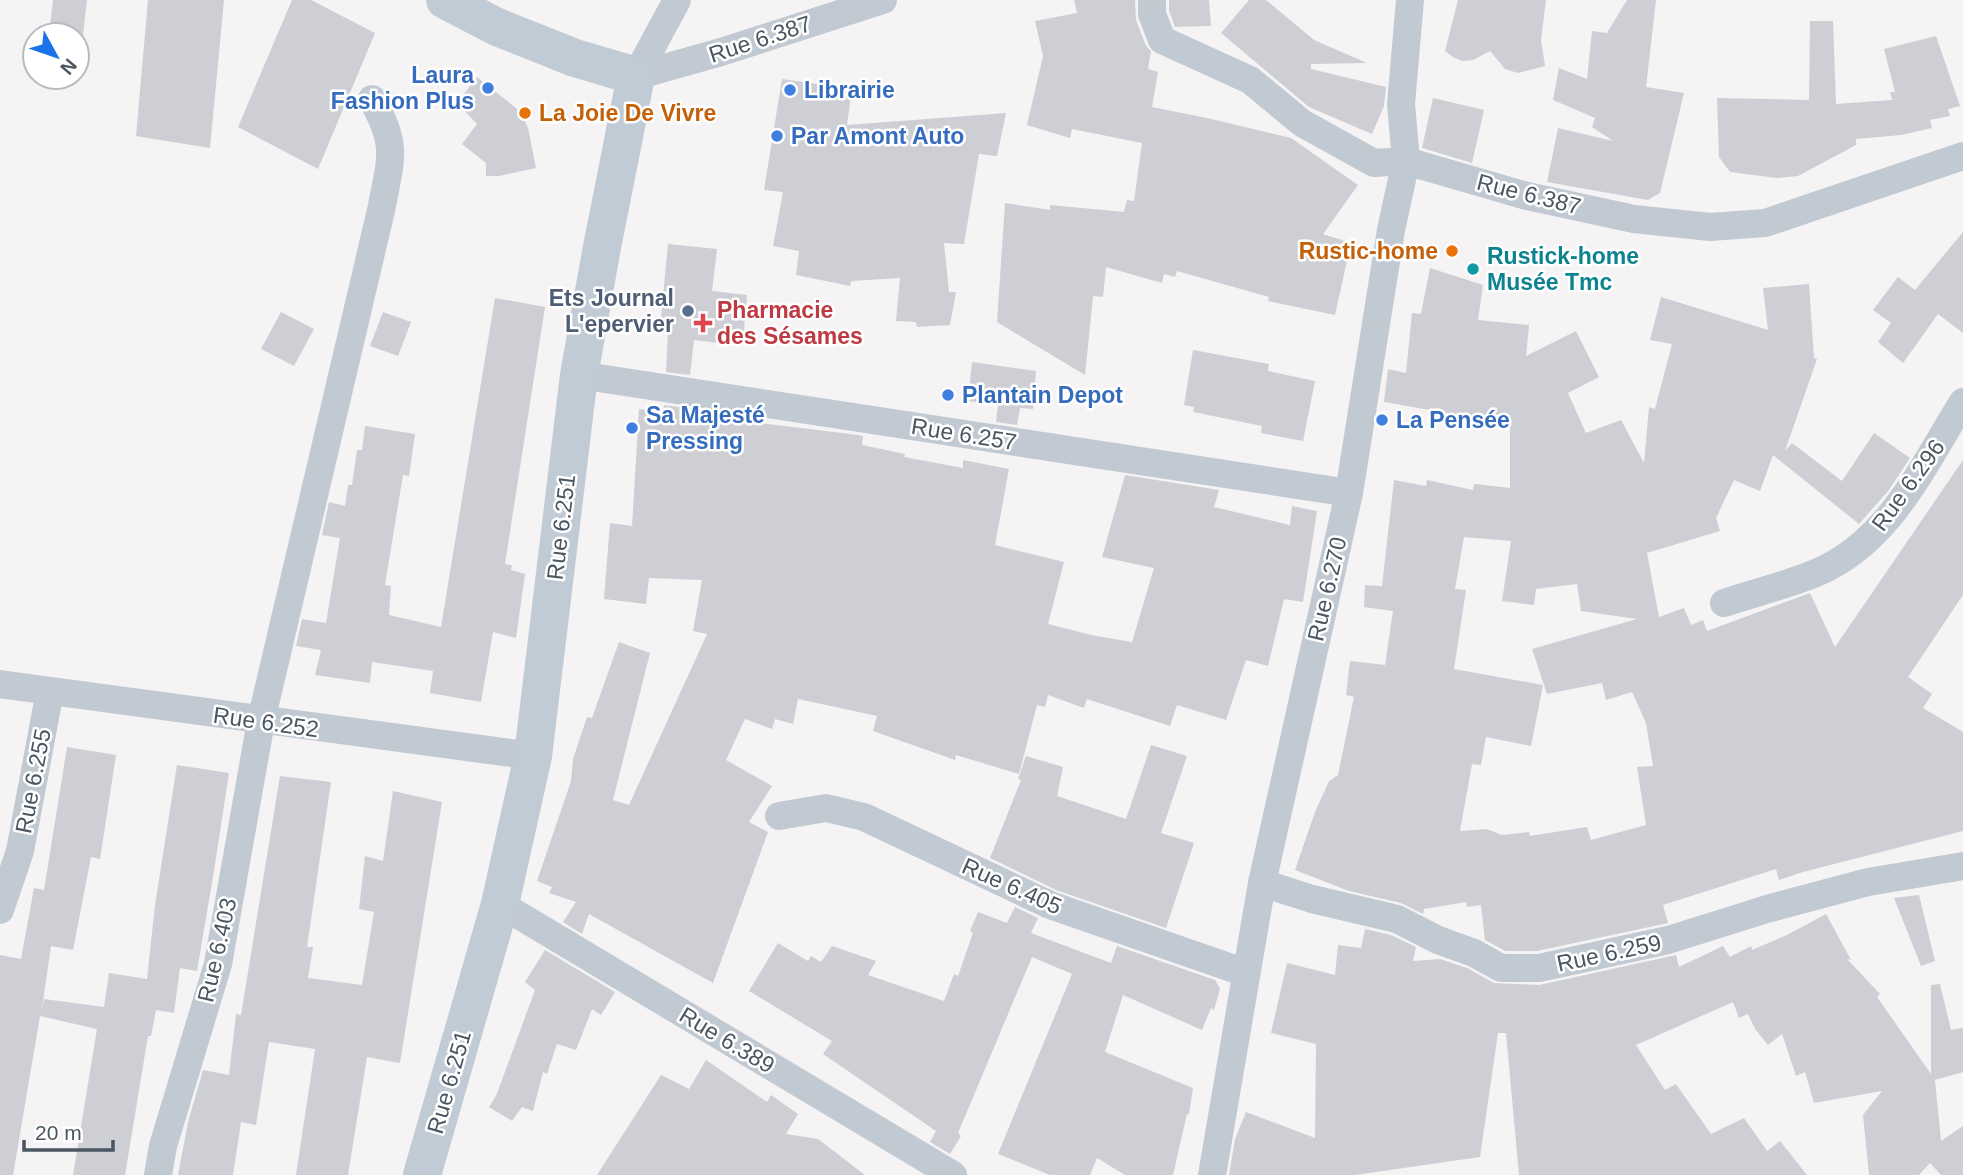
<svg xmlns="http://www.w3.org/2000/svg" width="1963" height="1175" viewBox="0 0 1963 1175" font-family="Arial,sans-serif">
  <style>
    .building { fill: #cdcfd5; fill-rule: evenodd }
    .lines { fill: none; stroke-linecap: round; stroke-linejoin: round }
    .minor { stroke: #c1cad2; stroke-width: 28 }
    .secondary { stroke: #c1cbd6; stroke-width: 38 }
    .shop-dot { fill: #3f7fe0; stroke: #fff; stroke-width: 2.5 }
    .food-dot { fill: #e8710a; stroke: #fff; stroke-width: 2.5 }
    .culture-dot { fill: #0f9aa8; stroke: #fff; stroke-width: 2.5 }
    .service-dot { fill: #5c6f8a; stroke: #fff; stroke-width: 2.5 }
    .health-dot { fill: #e0444e; stroke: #fff; stroke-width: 2.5 }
    .labels { text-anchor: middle; stroke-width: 5; stroke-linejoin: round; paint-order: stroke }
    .street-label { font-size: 23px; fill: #4a5661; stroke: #fff }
    .shop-label { font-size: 23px; font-weight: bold; fill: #366cbe; stroke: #fff; text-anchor: start }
    .food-label { font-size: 23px; font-weight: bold; fill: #c56008; stroke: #fff; text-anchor: start }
    .culture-label { font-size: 23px; font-weight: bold; fill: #0d838f; stroke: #fff; text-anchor: start }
    .service-label { font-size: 23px; font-weight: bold; fill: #4e5e75; stroke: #fff; text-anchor: end }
    .health-label { font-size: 23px; font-weight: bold; fill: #be3a42; stroke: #fff; text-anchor: start }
  </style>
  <rect width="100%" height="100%" fill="#f5f3f3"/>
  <!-- building -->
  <g class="building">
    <polygon points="53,0 87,0 83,35 49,35"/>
    <polygon points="148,0 224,0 210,148 136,136"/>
    <polygon points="292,0 311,0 375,33 318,169 238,127"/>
    <polygon points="1074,0 1135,0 1136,20 1146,46 1151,51 1148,69 1158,72 1152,107 1207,118 1291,138 1358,185 1323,234 1351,243 1335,315 1268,301 1269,297 1177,271 1175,277 1164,274 1162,283 1106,267 1103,297 1093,296 1085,375 997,322 1005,203 1050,210 1050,205 1124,212 1127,200 1134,201 1142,143 1072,129 1070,138 1027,125 1043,56 1035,21 1077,13"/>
    <polygon points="1169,0 1209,0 1211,26 1175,27 1169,11"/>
    <polygon points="1249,0 1266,0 1314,40 1367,63 1311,64 1311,69 1386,87 1384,106 1372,134 1309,107 1221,33"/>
    <polygon points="1458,0 1546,0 1541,40 1545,66 1518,73 1505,69 1490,51 1473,60 1462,61 1453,57 1445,51"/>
    <polygon points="1627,0 1656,0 1646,87 1684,93 1660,193 1648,200 1547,182 1558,128 1613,141 1592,127 1595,118 1553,100 1559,68 1587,79 1592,31 1607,33"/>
    <polygon points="1810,21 1833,21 1836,104 1892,100 1890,92 1895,92 1884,49 1936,36 1960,106 1948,109 1950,116 1930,120 1932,128 1901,135 1856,139 1856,145 1798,176 1777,178 1730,172 1719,157 1717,98 1809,100"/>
    <polygon points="477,77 521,112 528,128 536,168 499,176 486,176 486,163 462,144 477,124 457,103"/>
    <polygon points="782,79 852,89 847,125 1006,113 997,156 979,154 964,244 944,243 949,292 956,292 950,325 917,327 916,322 896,321 900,278 851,281 850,286 796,275 799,251 773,246 783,192 764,190"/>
    <polygon points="1433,98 1484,110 1472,163 1422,148"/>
    <polygon points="1963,232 1963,333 1938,314 1903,363 1878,342 1891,323 1873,310 1898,277 1915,290"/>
    <polygon points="668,244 717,249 712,291 747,295 744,331 727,329 726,344 694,340 690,375 666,372 668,332 660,328"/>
    <path d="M1430,268l53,17 -5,35 51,5 -3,31 50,-25 23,46 -31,16 18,40 35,-13 23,43 5,-56 6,2 17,-65 -22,-4 11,-43 107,33 -5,-42 46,-4 5,74 3,1 -32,92 7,-8 50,38 32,-48 36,25 -21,32 -30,34 -86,-69 -13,36 -26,-11 -18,38 4,13 -73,22 12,64 25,-9 7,17 12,-5 4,11 103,-38 25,54 128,-187v135l-55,82 24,17 -9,14 40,24v99l-160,41 -24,8 -3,-11 -113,36 5,18 -131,28h-32l-20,-11 -4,-35 -14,2 -1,-5 -42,7 -1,5 -22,-11 -52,-12 -54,-21 20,-58 14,-31 9,-6 16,-78 -8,-2 4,-34 35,4 8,-54 -29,-4 1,-22 17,1 12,-106 32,6 1,-6 46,10 1,-6 36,4v-64l-126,-22 4,-33 18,4 6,-60 9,1zM1464,537l47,4 -9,60 32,4 2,-16 41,-5 4,27 56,8 -105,30 15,45 55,-11 4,17 26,-8 14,31 7,43 -16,1 9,58 -55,15 -4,-13 -57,9 -1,-4 -27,3 -15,-6 -27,2 12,-67 9,1 5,-28 45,9 12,-61 -89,-16 12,-79 -11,-1z"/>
    <polygon points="495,298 545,307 505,564 512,565 511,570 525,574 516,638 493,632 481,702 430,693 433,671 372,662 370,683 315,675 321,650 296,646 302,619 326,623 340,538 322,535 329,502 345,506 348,485 352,485 357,450 362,450 365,426 415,434 409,476 403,475 385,585 391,586 389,615 441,627"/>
    <polygon points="281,312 314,329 294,366 261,349"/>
    <polygon points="383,312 411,322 398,356 370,346"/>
    <polygon points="1193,350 1269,364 1268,371 1315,381 1303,441 1261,433 1262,426 1193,412 1194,407 1184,405"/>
    <polygon points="972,362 1036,371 1033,409 1020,408 1017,425 996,422 998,405 968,401"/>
    <polygon points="664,405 686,408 686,414 858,435 863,436 862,445 905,454 904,457 963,468 963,460 1009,469 995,545 1064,562 1048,624 1091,635 1132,642 1154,568 1102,557 1125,475 1219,490 1214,507 1290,525 1292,506 1317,511 1303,602 1284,599 1268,666 1246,660 1226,720 1177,705 1170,726 1087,699 1084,708 1048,695 1045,707 1037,705 1019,774 956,755 955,760 873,731 877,716 798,699 793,724 775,719 772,729 745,719 726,760 772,786 749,822 768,832 713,983 589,914 582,934 563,922 576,902 549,893 552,887 537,881 571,781 573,759 587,717 592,718 619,642 650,653 613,800 629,805 707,634 693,631 702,580 649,578 646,604 604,599 610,523 632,526 639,409 663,412"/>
    <polygon points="1151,745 1187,756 1161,833 1194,843 1166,928 1056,890 990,858 1021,780 1018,779 1026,756 1063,767 1057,796 1126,819"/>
    <polygon points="67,747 116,755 100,859 91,857 73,950 51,946 41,1015 44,999 104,1007 109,973 147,979 155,905 177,765 229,773 213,877 197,971 180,968 174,1013 156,1010 151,1036 148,1036 125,1175 73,1175 97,1029 40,1016 13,1175 0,1175 0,955 21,959 34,888 44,890"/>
    <polygon points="280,776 331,782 307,947 313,947 308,978 362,985 374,912 359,909 365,856 383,861 393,791 442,802 400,1063 367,1057 348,1175 296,1175 315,1049 269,1042 256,1125 241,1122 233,1175 178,1175 188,1122 203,1070 229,1075 236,1014 241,1015"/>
    <polygon points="1919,895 1935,961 1921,966 1894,898"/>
    <polygon points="1015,907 1038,918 1031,933 1111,963 1117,946 1215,980 1220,989 1214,1010 1211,1008 1202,1030 1123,995 1105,1052 1193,1088 1189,1114 1187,1114 1173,1175 1125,1175 1097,1158 1090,1175 1050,1175 998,1154 1072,974 1032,957 958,1133 961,1136 950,1154 930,1142 936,1131 823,1054 832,1041 749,991 778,943 808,961 811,956 821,962 832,946 876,961 868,975 944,1001 954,974 958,976 973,933 970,931 978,912 1007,923"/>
    <polygon points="1826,914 1851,960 1847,959 1880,994 1877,997 1931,1074 1931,985 1940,984 1951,1030 1963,1028 1963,1072 1935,1080 1941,1141 1963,1126 1963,1175 1941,1175 1930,1163 1919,1175 1869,1175 1863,1115 1882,1091 1814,1103 1805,1072 1796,1076 1782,1034 1768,1045 1755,1029 1748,1014 1739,1018 1733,1002 1636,1045 1665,1090 1676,1084 1711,1134 1744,1118 1767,1151 1780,1141 1807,1175 1519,1175 1506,1033 1498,1033 1480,1157 1355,1175 1229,1175 1235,1139 1246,1112 1315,1138 1316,1044 1271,1033 1287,963 1335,975 1338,945 1361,948 1365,929 1391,935 1416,947 1413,961 1440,959 1467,968 1494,983 1539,985 1676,955 1679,967 1723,946 1730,957 1751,946 1752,950 1787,935"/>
    <polygon points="545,950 615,992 601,1015 592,1009 576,1050 557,1044 547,1074 543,1072 533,1111 522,1107 512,1121 489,1107 496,1096 535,990 525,982"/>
    <polygon points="706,1060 767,1102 771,1095 798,1114 786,1134 818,1139 865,1175 597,1175 661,1075 689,1089"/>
  </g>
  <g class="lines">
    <!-- minor -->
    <g class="minor">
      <polyline points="1152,0 1152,14 1162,40 1250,80 1302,123 1374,163 1406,161 1527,196 1634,219 1710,227 1765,223 1963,156"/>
      <polyline points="636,76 721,52 883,0"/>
      <polyline points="636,76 677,0"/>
      <polyline points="579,375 1349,493"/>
      <path d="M1724,603c30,-10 63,-18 92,-30 74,-31 107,-108 147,-171"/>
      <polyline points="0,684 533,756"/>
      <polyline points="779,816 826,808 864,817 1050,905 1246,973"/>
      <polyline points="1262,883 1312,899 1397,919 1438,940 1474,953 1501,968 1539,968 1668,940 1767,909 1868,882 1963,866"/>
      <polyline points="500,904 953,1175"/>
      <polyline points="0,910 20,851 50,691"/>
      <path d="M158,1175l5,-29 55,-182 43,-243 121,-515c9,-49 16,-60 -10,-107"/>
      <polyline points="1212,1175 1262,883 1349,493 1391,230 1406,161 1401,104 1410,0"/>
    </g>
    <!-- secondary -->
    <polyline class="secondary" points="422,1175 500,904 533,756 579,375 602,247 636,76 575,58 497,27 445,0"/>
  </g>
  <!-- markers -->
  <g class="shop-dot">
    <circle cx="488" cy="88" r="7"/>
    <circle cx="790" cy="90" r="7"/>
    <circle cx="777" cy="136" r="7"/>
    <circle cx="948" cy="395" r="7"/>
    <circle cx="1382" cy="420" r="7"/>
    <circle cx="632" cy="428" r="7"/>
  </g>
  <g class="food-dot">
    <circle cx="525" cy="113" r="7"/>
    <circle cx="1452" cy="251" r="7"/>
  </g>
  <circle class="culture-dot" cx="1473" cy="269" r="7"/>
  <circle class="service-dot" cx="688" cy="311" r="7"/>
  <path class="health-dot" d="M699.5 312.5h7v7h7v7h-7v7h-7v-7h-7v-7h7z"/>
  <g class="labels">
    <!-- street labels -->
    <g class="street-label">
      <text transform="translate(760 39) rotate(-18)" y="8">Rue 6.387</text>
      <text transform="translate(1529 194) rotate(14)" y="8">Rue 6.387</text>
      <text transform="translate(964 434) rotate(9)" y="8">Rue 6.257</text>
      <text transform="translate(1908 485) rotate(-54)" y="8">Rue 6.296</text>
      <text transform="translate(561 527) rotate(-83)" y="8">Rue 6.251</text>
      <text transform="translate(1327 589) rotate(-77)" y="8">Rue 6.270</text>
      <text transform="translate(266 722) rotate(8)" y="8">Rue 6.252</text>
      <text transform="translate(33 781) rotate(-79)" y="8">Rue 6.255</text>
      <text transform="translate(1012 886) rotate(24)" y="8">Rue 6.405</text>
      <text transform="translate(217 950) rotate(-77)" y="8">Rue 6.403</text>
      <text transform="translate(1609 953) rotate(-12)" y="8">Rue 6.259</text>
      <text transform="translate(727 1040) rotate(31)" y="8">Rue 6.389</text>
      <text transform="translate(449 1082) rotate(-74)" y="8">Rue 6.251</text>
    </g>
    <!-- shop labels -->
    <g class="shop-label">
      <text x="474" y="83" text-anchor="end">Laura<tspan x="474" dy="26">Fashion Plus</tspan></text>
      <text x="804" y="98">Librairie</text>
      <text x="791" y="144">Par Amont Auto</text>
      <text x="962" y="403">Plantain Depot</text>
      <text x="646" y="423">Sa Majesté<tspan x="646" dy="26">Pressing</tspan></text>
      <text x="1396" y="428">La Pensée</text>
    </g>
    <!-- food labels -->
    <g class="food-label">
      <text x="539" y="121">La Joie De Vivre</text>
      <text x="1438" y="259" text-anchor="end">Rustic-home</text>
    </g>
    <!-- culture labels -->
    <g class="culture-label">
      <text x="1487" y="264">Rustick-home<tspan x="1487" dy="26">Musée Tmc</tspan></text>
    </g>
    <!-- service labels -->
    <g class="service-label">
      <text x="674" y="306">Ets Journal<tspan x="674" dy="26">L'epervier</tspan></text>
    </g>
    <!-- health labels -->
    <g class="health-label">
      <text x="717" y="318">Pharmacie<tspan x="717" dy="26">des Sésames</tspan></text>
    </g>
  </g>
  <!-- north arrow -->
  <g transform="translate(56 56) rotate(130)"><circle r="33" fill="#ffffff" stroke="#b7bbc0" stroke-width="2"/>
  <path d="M0-5L12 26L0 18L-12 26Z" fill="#1a73e8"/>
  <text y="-10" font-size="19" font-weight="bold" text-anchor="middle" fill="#4a5661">N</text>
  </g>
  <!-- scale -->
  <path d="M24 1140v10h89v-10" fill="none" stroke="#4a5661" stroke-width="3.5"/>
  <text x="35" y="1140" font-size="21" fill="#4a5661" stroke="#ffffff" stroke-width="5" paint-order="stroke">20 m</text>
</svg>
